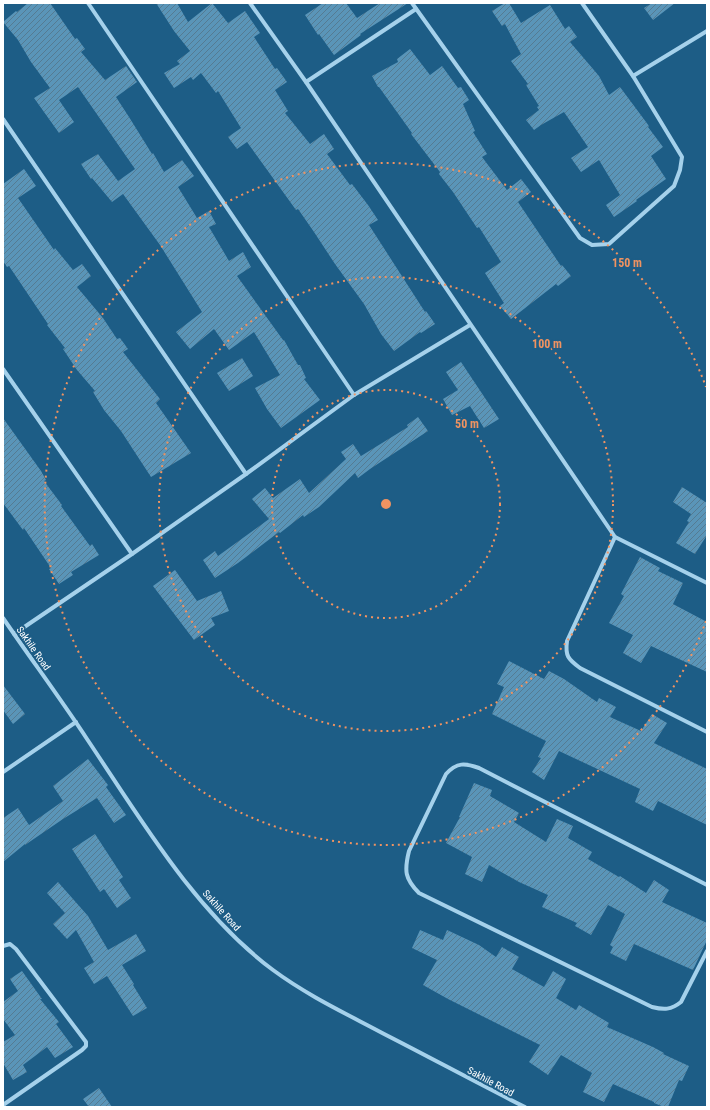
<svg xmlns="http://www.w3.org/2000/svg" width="710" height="1110" viewBox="0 0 710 1110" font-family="'Roboto Condensed',sans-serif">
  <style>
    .building { fill: url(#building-hatch) }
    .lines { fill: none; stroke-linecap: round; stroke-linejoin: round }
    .street { stroke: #a5d1eb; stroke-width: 4 }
    .ring { fill: none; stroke: #f09361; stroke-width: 2; stroke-dasharray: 2 4 }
    .labels { text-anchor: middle; stroke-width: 4; stroke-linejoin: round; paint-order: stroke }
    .street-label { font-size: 10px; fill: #fff; stroke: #1d5d86 }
    .centre { fill: #f09361; stroke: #1d5d86; stroke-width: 2 }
    .ring-label { font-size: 12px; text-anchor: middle; font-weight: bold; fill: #f09361; stroke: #1d5d86; stroke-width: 4; stroke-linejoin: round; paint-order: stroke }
  </style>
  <defs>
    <pattern id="building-hatch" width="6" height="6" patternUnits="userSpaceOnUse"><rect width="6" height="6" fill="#5a95b8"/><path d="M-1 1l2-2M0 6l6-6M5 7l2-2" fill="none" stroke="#557b92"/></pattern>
  </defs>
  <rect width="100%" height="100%" fill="#1d5d86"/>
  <!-- building -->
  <g class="building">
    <polygon points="28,3 50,3 75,39 77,38 85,49 81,52 105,80 126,66 137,82 116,97 129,117 152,154 153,153 164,172 182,160 194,176 178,187 197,218 209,211 216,224 209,227 229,261 243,252 251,267 237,276 283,340 284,340 298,365 300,365 306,378 304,379 320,400 281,428 267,409 255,388 280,375 254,332 229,350 214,329 190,349 176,332 202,312 160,245 123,194 112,202 92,178 91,179 81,164 98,154 118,181 135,169 78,87 59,100 74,122 59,133 34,98 50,88 31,62 18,40 3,22 16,11 17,12"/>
    <polygon points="156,3 177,3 188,22 212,3 228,23 245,11 260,33 254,37 275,69 277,68 287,82 275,90 288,111 285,113 310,144 324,134 334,149 327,154 350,185 352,184 368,205 378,220 369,225 425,312 426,311 435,324 421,333 420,332 394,351 381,334 364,304 335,264 314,232 298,209 296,210 247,142 237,149 228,137 241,128 218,91 216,93 201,73 193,80 191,77 174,88 164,73 180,64 177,61 190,51 174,31"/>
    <polygon points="323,3 346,3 357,18 380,3 408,3 360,34 361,35 334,55 319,34 318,35 305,15"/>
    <polygon points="505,3 509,3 521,23 550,5 565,29 569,26 577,37 570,42 599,76 609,95 620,87 649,126 648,127 663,147 651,156 666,179 636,200 637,201 614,217 606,205 620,195 599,160 581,172 571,158 588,147 564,112 541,125 534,130 526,120 539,110 537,107 539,106 526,85 528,84 511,61 521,54 505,24 502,26 492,11"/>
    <polygon points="652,3 675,3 653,20 644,8"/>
    <polygon points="410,49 430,75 442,66 458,88 461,87 469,100 463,104 475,131 473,132 487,154 482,157 507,190 521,179 531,192 518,202 561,266 562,265 571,276 558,286 556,284 511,319 500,306 504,303 485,273 501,262 479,227 477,228 453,192 439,174 440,172 411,134 412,133 379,87 378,87 372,76 398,62 397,59"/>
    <polygon points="24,169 36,186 18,198 54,250 55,248 73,270 82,264 91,276 77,287 103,318 117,339 120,338 128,349 123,352 160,399 156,403 191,453 151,477 121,431 104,410 93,392 95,391 77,370 63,349 65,348 47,325 48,324 9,266 7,267 3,261 3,184"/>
    <polygon points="242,358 253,376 229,391 217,373"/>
    <polygon points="461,362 499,419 484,428 470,406 452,415 443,399 458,390 446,372"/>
    <polygon points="418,417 428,431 370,469 358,478 355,473 319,507 304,517 303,515 280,533 279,532 238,563 215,578 203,560 215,551 218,556 269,519 252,499 265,488 273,498 300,479 309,493 346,459 341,452 353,444 361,456 408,427 407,425"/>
    <polygon points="3,418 41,471 46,480 44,481 62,505 61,506 90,546 92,544 99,555 71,572 73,575 59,584 49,569 51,568 24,528 23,530 3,503"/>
    <polygon points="682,487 707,503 707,535 695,554 676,543 689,522 687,521 691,514 673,502"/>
    <polygon points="640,557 660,568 658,571 683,583 673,604 707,622 707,672 651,646 641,663 623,653 633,635 609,623 624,596 621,594"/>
    <polygon points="175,570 197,601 221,591 229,611 211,618 215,625 194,640 153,586"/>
    <polygon points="509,661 544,679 549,671 564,679 597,702 599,698 616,707 610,717 641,731 652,714 667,723 654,743 707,769 707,825 658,801 653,811 635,802 640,789 559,751 544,780 532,772 541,758 538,757 546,741 492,714 504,687 497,684"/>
    <polygon points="3,685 25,714 13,724 3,710"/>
    <polygon points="88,759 108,785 106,787 126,815 114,823 97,798 63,819 25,845 25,844 3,862 3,818 18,808 29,825 63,801 53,786"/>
    <polygon points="474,783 492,790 490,796 519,813 514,822 546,842 557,819 573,826 568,838 592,852 588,859 619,877 620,876 646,893 654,880 669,890 662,902 707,923 707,940 693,970 634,944 626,961 610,953 613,947 610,945 625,914 608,905 591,935 575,926 577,923 542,907 548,895 519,882 489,865 482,882 465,874 472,857 446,843 460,817 459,817"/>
    <polygon points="95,834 123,877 119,880 131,898 117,908 104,889 100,892 72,849"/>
    <polygon points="58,882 88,916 108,950 136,934 146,951 122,965 134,984 133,985 147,1008 133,1016 107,976 94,984 84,968 94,962 76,930 67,939 53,924 65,913 47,893"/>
    <polygon points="420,930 443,940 447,930 479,945 496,957 502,947 519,957 512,969 544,987 553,971 566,979 556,998 576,1010 579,1005 609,1023 607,1027 653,1047 664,1053 663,1054 689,1066 682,1081 679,1080 668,1107 664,1107 654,1103 654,1102 613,1084 604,1102 583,1092 592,1073 561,1055 548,1075 529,1062 540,1045 448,999 423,985 437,960 412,948"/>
    <polygon points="22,971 42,999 40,999 59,1022 56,1024 73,1047 55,1058 47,1047 23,1065 27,1072 13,1080 3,1063 3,1042 15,1035 3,1019 3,1002 18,991 10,979"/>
    <polygon points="99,1088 112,1107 89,1107 83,1099"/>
  </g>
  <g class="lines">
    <!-- street -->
    <g class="street">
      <polyline points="88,3 354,395"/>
      <polyline points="250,3 306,82 615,537 707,583"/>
      <polyline points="412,3 580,238 592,245 609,244 674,186 680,170 682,157 633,76 582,3"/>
      <polyline points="633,76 707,31"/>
      <polyline points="306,82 416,9"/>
      <polyline points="3,119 246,474"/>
      <polyline points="3,369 132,554"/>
      <path d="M615,537l-48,104c-2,15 1,18 13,27l127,64"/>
      <path d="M3,618c28,41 57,80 84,121 53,79 108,173 186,231 35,26 76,45 115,66 45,23 91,48 137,71"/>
      <polyline points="14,634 132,554 246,474 354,395 470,325"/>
      <polyline points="3,772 76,722"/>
      <path d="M707,885l-228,-117c-14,-5 -22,-6 -33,6l-37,77c-5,20 -4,28 10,42l233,114c12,3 19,3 29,-5l26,-51"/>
      <polyline points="3,946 10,944 16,949 86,1042 86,1046 82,1050 3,1105"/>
    </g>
  </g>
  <!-- distance rings -->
  <g class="ring">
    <circle cx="386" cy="504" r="114"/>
    <circle cx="386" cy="504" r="227"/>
    <path d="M706 621A341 341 0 1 1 706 387"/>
  </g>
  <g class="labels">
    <!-- street labels -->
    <g class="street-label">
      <text transform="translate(34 648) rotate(55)" y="4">Sakhile Road</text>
      <text transform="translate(222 910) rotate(48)" y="4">Sakhile Road</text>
      <text transform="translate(491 1081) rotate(28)" y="4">Sakhile Road</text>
    </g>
  </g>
  <circle cx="386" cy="504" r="6" class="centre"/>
  <g class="ring-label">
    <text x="627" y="267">150 m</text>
    <text x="547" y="348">100 m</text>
    <text x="467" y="428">50 m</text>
  </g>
  <!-- border -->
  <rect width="710" height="1110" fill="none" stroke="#ffffff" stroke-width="8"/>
</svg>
